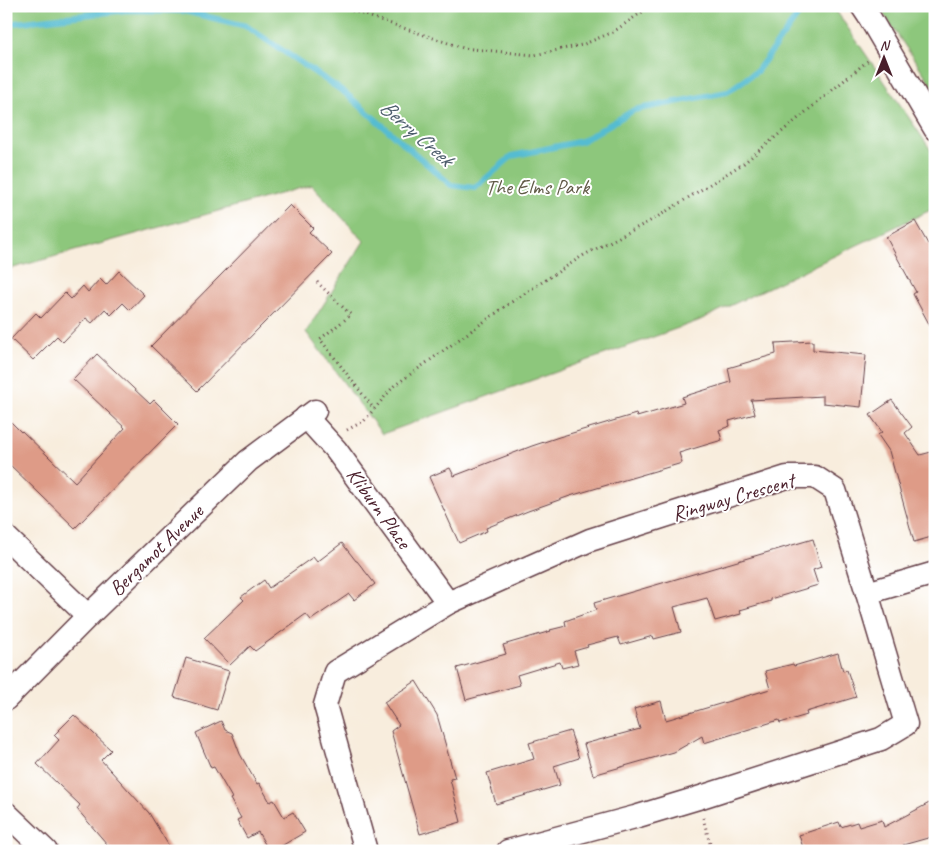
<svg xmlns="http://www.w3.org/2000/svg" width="941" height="857" viewBox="0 0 941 857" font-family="Caveat,sans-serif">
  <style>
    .green { fill: #8dc77b; stroke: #6c7353 }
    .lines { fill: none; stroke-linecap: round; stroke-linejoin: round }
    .stream { stroke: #54bcd1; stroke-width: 6 }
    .building { fill: #de9b87 }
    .minor-casing { stroke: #643e46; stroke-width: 25 }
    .path { stroke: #643e46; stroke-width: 3; stroke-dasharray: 1 4; stroke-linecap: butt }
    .minor { stroke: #fff; stroke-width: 22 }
    .labels { text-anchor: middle; stroke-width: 4; stroke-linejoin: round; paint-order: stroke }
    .park-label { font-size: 21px; fill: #615a47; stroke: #fff }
    .street-label { font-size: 21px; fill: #4a1f2b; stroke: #fff }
    .water-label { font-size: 22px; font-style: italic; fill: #4e5e6d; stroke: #fff }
  </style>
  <rect width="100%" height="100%" fill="#fff"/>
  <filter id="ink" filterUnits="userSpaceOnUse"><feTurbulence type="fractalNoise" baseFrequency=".02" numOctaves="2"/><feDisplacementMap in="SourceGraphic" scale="10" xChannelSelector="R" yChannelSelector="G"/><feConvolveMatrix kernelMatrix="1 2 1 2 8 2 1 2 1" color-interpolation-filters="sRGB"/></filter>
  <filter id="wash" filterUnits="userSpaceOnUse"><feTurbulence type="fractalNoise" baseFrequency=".0096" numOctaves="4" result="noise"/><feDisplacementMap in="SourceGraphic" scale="20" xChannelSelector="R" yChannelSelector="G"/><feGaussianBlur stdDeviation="1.12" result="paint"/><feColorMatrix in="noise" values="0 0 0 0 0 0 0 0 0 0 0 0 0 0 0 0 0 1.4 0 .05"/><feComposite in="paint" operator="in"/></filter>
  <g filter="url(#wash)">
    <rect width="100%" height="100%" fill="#f8eddd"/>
    <!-- green -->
    <g class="green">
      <polygon points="6,6 833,6 935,156 935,208 698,321 382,434 306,332 364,241 312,185 6,270"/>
      <polygon points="878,6 935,6 935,90"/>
    </g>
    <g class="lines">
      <!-- stream -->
      <polyline class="stream" points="6,24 127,10 184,11 246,26 344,92 451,185 475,188 512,156 582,141 634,110 727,92 757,71 801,11"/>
    </g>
    <g id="blocks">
      <!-- building -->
      <g class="building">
        <polygon points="290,205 313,228 309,232 332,254 197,391 151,346"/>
        <polygon points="915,221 928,244 935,240 935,335 913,294 916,292 886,237"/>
        <polygon points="119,271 144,295 130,310 123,303 111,315 105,309 92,323 86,318 63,342 57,336 33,360 11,339 36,313 41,318 65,293 71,299 83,286 88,292 100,279 106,285"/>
        <polygon points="813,341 813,350 866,355 861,407 823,403 823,396 751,400 755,414 729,421 730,426 719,430 722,440 679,453 682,463 570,496 528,511 486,528 487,531 459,543 429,477 450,468 454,476 532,446 559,437 636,414 637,417 684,403 682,397 731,382 728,368 776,354 775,343"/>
        <polygon points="97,354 150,404 154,400 178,424 75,528 6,461 6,417 21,432 22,431 75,482 125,428 73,379"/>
        <polygon points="892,400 912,427 905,433 920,455 935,451 935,536 914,542 889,451 878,435 882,432 870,415"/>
        <polygon points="813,539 821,567 813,570 818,585 771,599 771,601 740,610 741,614 715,621 707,598 674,607 681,632 654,639 653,636 621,645 618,637 587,645 588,647 574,651 578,664 562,668 560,662 517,675 520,685 466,700 457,668 506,654 503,645 551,631 550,630 566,626 565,621 596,610 594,603"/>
        <polygon points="342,543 356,561 357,561 375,584 354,600 349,594 311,620 306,614 255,651 250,646 230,665 204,638 244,600 241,597 264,580 269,588 313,557 317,562"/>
        <polygon points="838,653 843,671 847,670 856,697 806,712 807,715 780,723 779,720 704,743 702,736 674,752 593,775 584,744 640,729 634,709 661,701 666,720 770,689 765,671 793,664 794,666"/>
        <polygon points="186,658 229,671 217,710 174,697"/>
        <polygon points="416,681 437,715 455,778 450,779 461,822 420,834 391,731 399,725 384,702"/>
        <polygon points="74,715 111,750 101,760 149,813 172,851 113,851 77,809 80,805 37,764 59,740 54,735"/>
        <polygon points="221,721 225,730 232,733 240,754 257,784 259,783 270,802 274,800 284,817 293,812 305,832 273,851 269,851 258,832 247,838 237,820 241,818 230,799 232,798 214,767 211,768 196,733"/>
        <polygon points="570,731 579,758 554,766 560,785 496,804 487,773 534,759 529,743"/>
        <polygon points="935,800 935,836 903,845 905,851 804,851 799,835 839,822 841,827 857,822 859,827 882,820 884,827"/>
      </g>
    </g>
  </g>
  <g filter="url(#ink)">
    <use href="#blocks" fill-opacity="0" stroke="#643e46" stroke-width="1"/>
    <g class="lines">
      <!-- minor casing -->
      <g class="minor-casing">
        <g id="minor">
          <polyline points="862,6 868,15 935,129"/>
          <polyline points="306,417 336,450 448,603"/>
          <polyline points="6,537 88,616"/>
          <polyline points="867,593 935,573"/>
          <polyline points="6,699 88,616 248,461 315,411"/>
          <polyline points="6,813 46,851"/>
          <polyline points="366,851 325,705 335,672 448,603 590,540 787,477 815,477 835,490 867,593 906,724 881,739 698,798 635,817 508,851"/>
        </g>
      </g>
      <!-- path -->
      <g class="path">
        <polyline points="338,6 463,48 534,55 582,45 613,32 651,6"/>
        <polyline points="317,282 351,315 320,339 374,409"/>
        <polyline points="347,430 364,421 394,386 510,303 584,255 654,219 744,163 870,59"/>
        <polyline points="703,818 712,851"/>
      </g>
      <!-- minor -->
      <use href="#minor" class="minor"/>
    </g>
  </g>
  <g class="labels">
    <!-- park labels -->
    <g class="park-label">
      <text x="537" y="194">The Elms Park</text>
    </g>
    <!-- street labels -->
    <g class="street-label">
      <text transform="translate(733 497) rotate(-16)" y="7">Ringway Crescent</text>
      <text transform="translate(379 508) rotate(54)" y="7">Kliburn Place</text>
      <text transform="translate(156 550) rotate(-44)" y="7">Bergamot Avenue</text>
    </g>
    <!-- water labels -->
    <g class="water-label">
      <text transform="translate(417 132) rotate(41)" y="8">Berry Creek</text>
    </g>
  </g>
  <!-- margin -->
  <rect width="941" height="857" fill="none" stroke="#fff" stroke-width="25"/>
  <!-- north arrow -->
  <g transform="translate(884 58)" stroke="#ffffff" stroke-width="4" paint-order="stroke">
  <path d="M0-4L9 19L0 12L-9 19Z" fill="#4a1f2b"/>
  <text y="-8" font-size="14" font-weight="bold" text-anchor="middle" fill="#4a1f2b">N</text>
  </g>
</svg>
